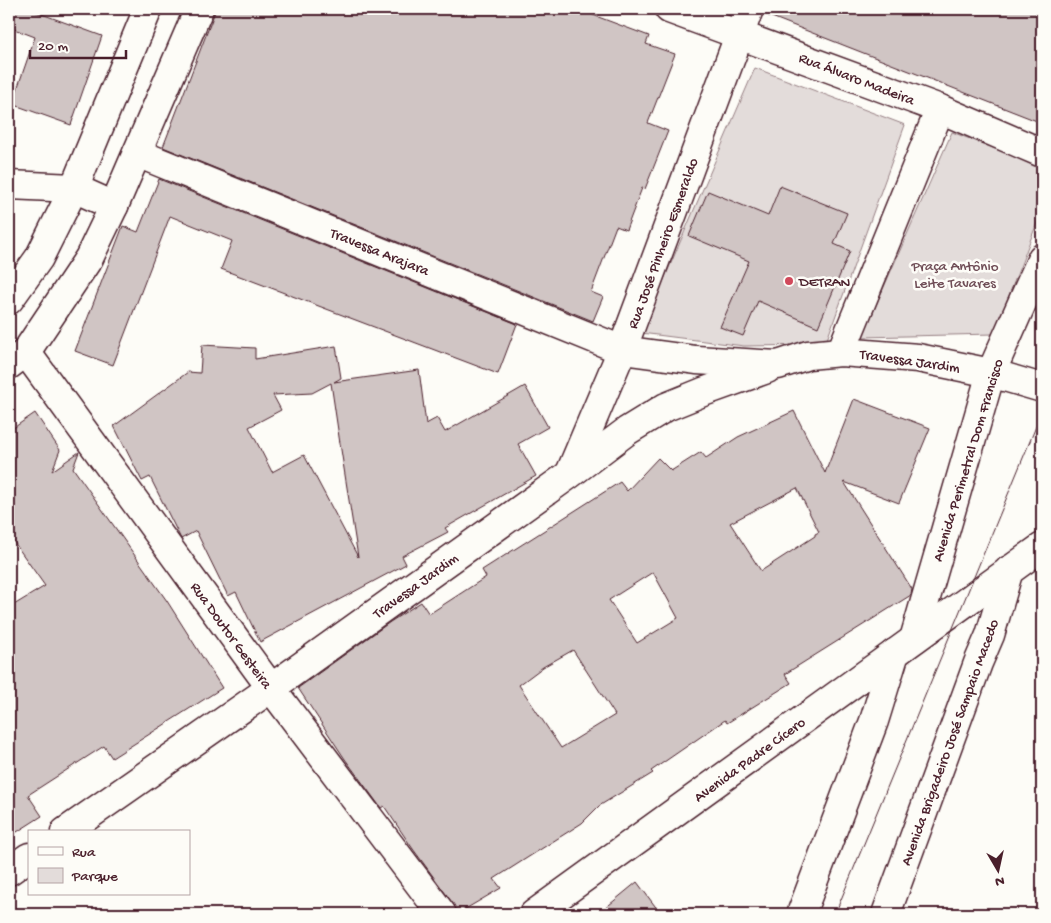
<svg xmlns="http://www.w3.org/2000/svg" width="1051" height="923" viewBox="0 0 1051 923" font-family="'Gochi Hand',sans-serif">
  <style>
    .green { fill: #e3dcda; stroke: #967e82 }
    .building { fill: #d0c5c4; stroke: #4a1f2b; fill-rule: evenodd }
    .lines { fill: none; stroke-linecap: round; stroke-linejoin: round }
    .minor-casing { stroke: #4a1f2b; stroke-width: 31 }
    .secondary-casing { stroke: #4a1f2b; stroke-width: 31 }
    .minor { stroke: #fdfcf7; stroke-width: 28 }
    .secondary { stroke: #fdfcf7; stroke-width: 28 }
    .tram { stroke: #4a1f2b; stroke-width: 1 }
    .poi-dot { fill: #d1495b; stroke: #fdfcf7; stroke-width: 2 }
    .labels { text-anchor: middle; stroke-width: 5; stroke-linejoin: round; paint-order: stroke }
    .street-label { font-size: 15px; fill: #4a1f2b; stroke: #fdfcf7 }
    .park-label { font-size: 15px; fill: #704e57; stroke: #fdfcf7 }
    .poi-label { font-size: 15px; fill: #4a1f2b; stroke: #fdfcf7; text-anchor: start }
  </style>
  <rect width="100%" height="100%" fill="#fdfcf7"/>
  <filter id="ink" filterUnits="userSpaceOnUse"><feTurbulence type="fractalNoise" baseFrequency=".02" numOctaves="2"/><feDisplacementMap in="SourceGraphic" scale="10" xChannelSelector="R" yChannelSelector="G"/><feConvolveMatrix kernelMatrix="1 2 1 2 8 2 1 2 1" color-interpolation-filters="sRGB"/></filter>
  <g filter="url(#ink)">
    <!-- green -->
    <g class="green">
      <polygon points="755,68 905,125 825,345 744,346 641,333"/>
      <polygon points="952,132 1042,167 1042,210 994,334 862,337"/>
    </g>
    <!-- building -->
    <g class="building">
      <polygon points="9,9 28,9 102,36 71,125 12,104 35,37 9,27"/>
      <polygon points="216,9 577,9 649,36 646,44 675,54 648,123 668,131 645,189 642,188 626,230 616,226 591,292 603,297 593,321 163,147"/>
      <polygon points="764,9 1042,9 1042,123 764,14"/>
      <polygon points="159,179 517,324 498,374 221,269 232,241 170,216 113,365 75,351 123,226 138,232"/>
      <polygon points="780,186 847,213 834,244 850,251 818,327 758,301 743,336 720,327 749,261 689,236 708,191 768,216"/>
      <path d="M202,345l53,3v11l81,-13 5,32 -7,4 85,-12 7,54 11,-6 8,14 80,-46 23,41 -30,17 18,32 -91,52 3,4 -46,24 4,8 -146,78 -24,-50 -8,4 -32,-65 -15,8 -31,-62 -8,4 -28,-55 74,-54 12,1zM331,383l8,54 19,120 -54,-102 -32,17 -23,-45 32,-17 -8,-15 39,-2z"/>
      <path d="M854,399l76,29 -31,75 -55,-21 68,107 -1,6 -126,79 6,9 -64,40 -2,-3 -74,51 2,2 -54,33 -17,17 -88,56 7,9 -44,26 -3,-9 -41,-56 -29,-43 -3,2 -36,-49 -47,-71 92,-66 31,-20 8,12 57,-37 -4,-7 138,-88 7,9 31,-33 13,13 30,-19 5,6 32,-21 56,-26 31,62zM797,488l22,44 -4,2v2l-54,35 -31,-48zM653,572l25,46 -41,25 -28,-43zM573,650l42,65 -54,33 -42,-63 24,-18z"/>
      <polygon points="35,413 60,450 52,471 79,452 73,468 167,601 222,688 112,758 104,746 28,795 42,816 9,837 9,608 45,586 9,535 9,431"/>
      <polygon points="637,882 661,914 598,914"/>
    </g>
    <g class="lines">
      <!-- minor casing -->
      <g class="minor-casing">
        <g id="minor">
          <polyline points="669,9 940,109 1042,153"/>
          <polyline points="137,153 622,350 696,360 778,365 808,355 841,352 918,358 991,373 1042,388"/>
          <polyline points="9,185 74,188 114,206"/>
          <polyline points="26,352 271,688 442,914"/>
          <polyline points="841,352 940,109"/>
          <polyline points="570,473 622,350 749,9"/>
          <polyline points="914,639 991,373 1042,258"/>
          <polyline points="65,832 271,688 570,474 627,431 666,407 703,392 767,369"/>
          <polyline points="9,871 29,857"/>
          <polyline points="801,914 874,721 895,653"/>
          <polyline points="886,914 978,663 990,635 1009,570"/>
        </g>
      </g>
      <!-- secondary casing -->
      <g class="secondary-casing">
        <g id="secondary">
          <polyline points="9,300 39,258 74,188 148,9"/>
          <polyline points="9,365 26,352 89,258 114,206 199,9"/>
          <polyline points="534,914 1042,547"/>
        </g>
      </g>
      <!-- minor -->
      <use href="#minor" class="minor"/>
      <!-- secondary -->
      <use href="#secondary" class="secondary"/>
      <!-- tram -->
      <polyline class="tram" points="835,914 1042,412"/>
    </g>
  </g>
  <!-- markers -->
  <circle class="poi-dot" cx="789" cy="281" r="5"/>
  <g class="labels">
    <!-- street labels -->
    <g class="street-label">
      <text transform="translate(857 78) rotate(21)" y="5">Rua Álvaro Madeira</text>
      <text transform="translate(662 243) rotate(-70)" y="5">Rua José Pinheiro Esmeraldo</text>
      <text transform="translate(380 251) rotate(22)" y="5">Travessa Arajara</text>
      <text transform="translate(910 360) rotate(8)" y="5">Travessa Jardim</text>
      <text transform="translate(967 460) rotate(-73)" y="5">Avenida Perimetral Dom Francisco</text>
      <text transform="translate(415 585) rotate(-36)" y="5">Travessa Jardim</text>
      <text transform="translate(232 635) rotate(54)" y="5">Rua Doutor Gesteira</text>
      <text transform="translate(949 742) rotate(-70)" y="5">Avenida Brigadeiro José Sampaio Macedo</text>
      <text transform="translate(749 759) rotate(-36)" y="5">Avenida Padre Cícero</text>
    </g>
    <!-- park labels -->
    <g class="park-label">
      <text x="955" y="270">Praça Antônio<tspan x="955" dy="17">Leite Tavares</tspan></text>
    </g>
    <!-- poi labels -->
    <g class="poi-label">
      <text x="799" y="286">DETRAN</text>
    </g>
  </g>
  <!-- margin -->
  <rect width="1051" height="923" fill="none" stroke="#fdfcf7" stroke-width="30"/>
  <rect x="15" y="15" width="1021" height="893" fill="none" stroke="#4a1f2b" stroke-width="2" filter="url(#ink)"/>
  <!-- legend -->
  <rect x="28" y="830" width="162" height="65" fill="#fdfcf7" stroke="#b5a4a5"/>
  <rect x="38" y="847" width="25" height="8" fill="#fdfcf7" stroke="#b5a4a5"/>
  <text x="72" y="856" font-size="15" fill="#4a1f2b">Rua</text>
  <rect x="38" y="868" width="25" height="15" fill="#e3dcda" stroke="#b5a4a5"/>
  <text x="72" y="880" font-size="15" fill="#4a1f2b">Parque</text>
  <!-- north arrow -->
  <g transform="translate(998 870) rotate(171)" stroke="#fdfcf7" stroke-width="4" paint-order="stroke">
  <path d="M0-4L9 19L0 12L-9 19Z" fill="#4a1f2b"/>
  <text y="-8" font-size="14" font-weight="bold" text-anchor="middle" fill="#4a1f2b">N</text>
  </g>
  <!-- scale -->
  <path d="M30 50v8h96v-8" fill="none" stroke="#4a1f2b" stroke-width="2.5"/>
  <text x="38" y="50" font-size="15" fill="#4a1f2b" stroke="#fdfcf7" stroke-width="4" paint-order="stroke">20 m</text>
</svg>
